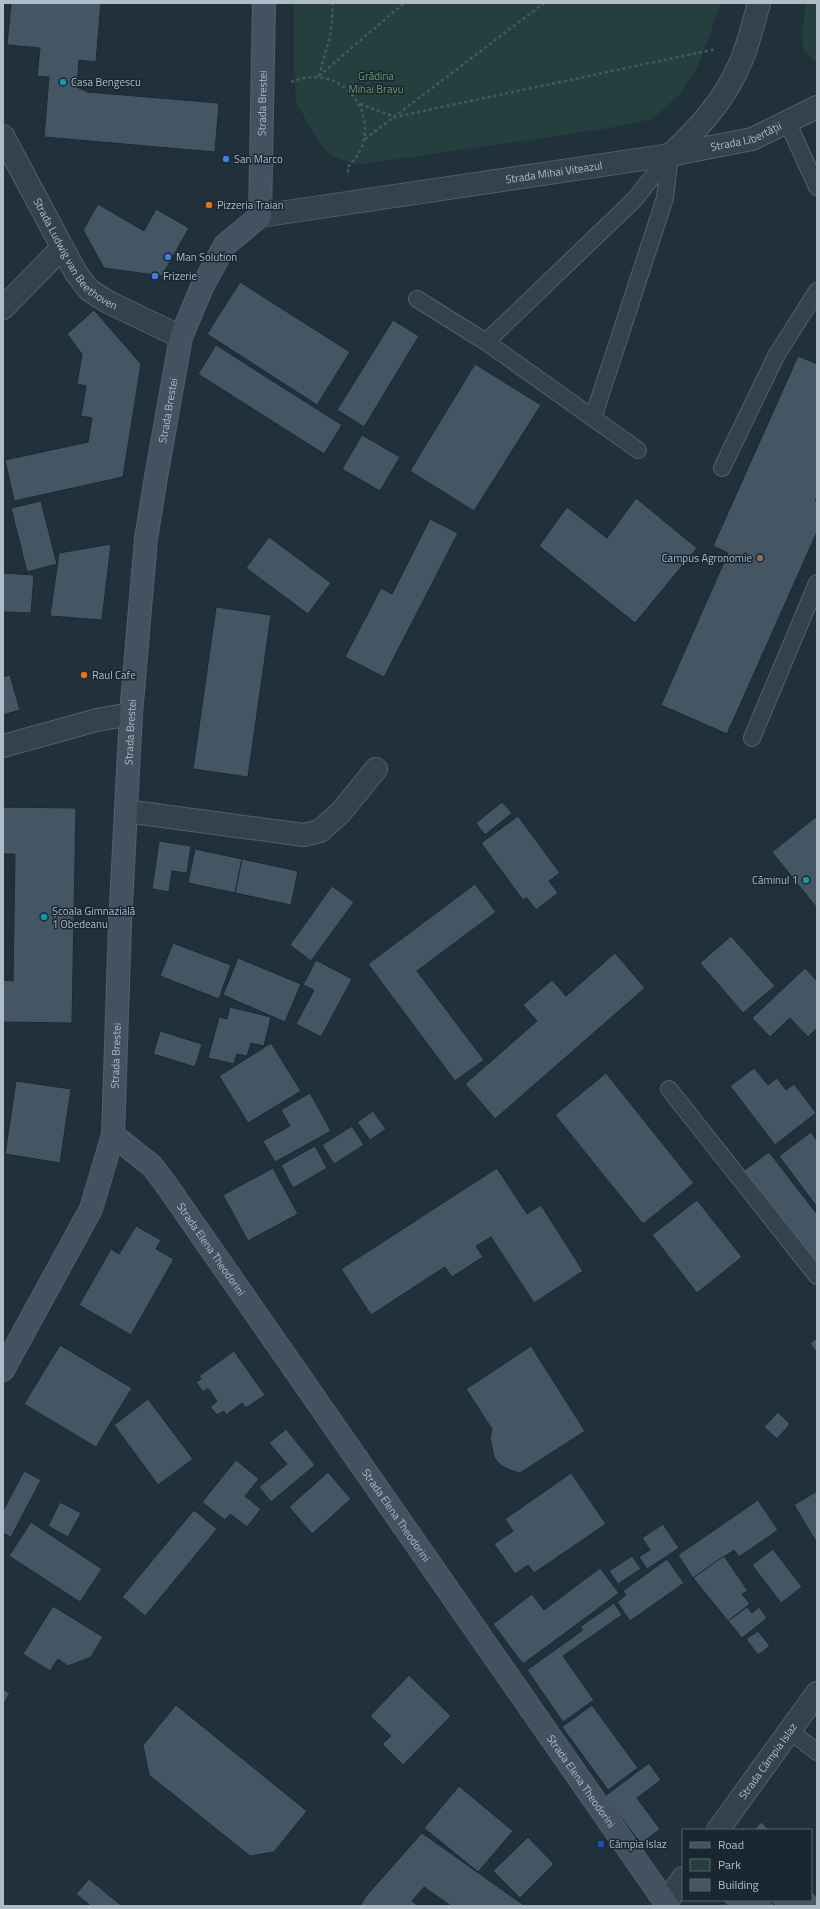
<svg xmlns="http://www.w3.org/2000/svg" width="820" height="1909" viewBox="0 0 820 1909" font-family="'Titillium Web',sans-serif">
  <style>
    .green { fill: #243f3e }
    .building { fill: #445663; stroke: #1c2933 }
    .lines { fill: none; stroke-linecap: round; stroke-linejoin: round }
    .service-casing { stroke: #53606a; stroke-width: 18 }
    .minor-casing { stroke: #53606a; stroke-width: 24 }
    .tertiary-casing { stroke: #53606a; stroke-width: 24 }
    .secondary-casing { stroke: #53606a; stroke-width: 24 }
    .path { stroke: #435c5b; stroke-width: 2.5; stroke-dasharray: 3 3; stroke-linecap: butt }
    .service { stroke: #35424c; stroke-width: 16 }
    .minor { stroke: #35424c; stroke-width: 22 }
    .tertiary { stroke: #35424c; stroke-width: 22 }
    .secondary { stroke: #425260; stroke-width: 22 }
    .culture-dot { fill: #0f9aa8; stroke: #1a2731; stroke-width: 1.5 }
    .shop-dot { fill: #3f7fe0; stroke: #1a2731; stroke-width: 1.5 }
    .food-dot { fill: #e8710a; stroke: #1a2731; stroke-width: 1.5 }
    .education-dot { fill: #8d6e63; stroke: #1a2731; stroke-width: 1.5 }
    .transit-dot { fill: #1a4fb4; stroke: #1a2731; stroke-width: 1.5 }
    .labels { text-anchor: middle; stroke-width: 3; stroke-linejoin: round; paint-order: stroke }
    .park-label { font-size: 11px; fill: #659b6a; stroke: #1a2731 }
    .poi-label { font-size: 11px; fill: #b0bdc8; stroke: #1a2731; text-anchor: start }
    .street-label { font-size: 11px; fill: #b0bdc8; stroke: #1a2731 }
  </style>
  <rect width="100%" height="100%" fill="#21313c"/>
  <!-- green -->
  <g class="green">
    <polygon points="294,3 721,3 698,66 679,95 652,119 610,128 357,165 332,156 318,141 296,102 294,69"/>
    <polygon points="806,3 817,3 817,63 804,52 802,34"/>
  </g>
  <!-- building -->
  <g class="building">
    <polygon points="11,3 101,3 96,62 79,60 77,87 87,92 219,103 215,152 44,137 49,77 37,76 40,48 7,45"/>
    <polygon points="98,204 144,231 156,209 189,228 162,276 104,268 83,230"/>
    <polygon points="240,282 350,352 317,405 207,334"/>
    <polygon points="94,310 141,364 123,477 14,501 5,460 88,442 92,418 81,416 86,386 77,384 82,354 67,334"/>
    <polygon points="393,320 419,336 364,427 337,410"/>
    <polygon points="216,345 342,425 324,454 198,374"/>
    <polygon points="798,356 817,364 817,497 815,500 817,501 817,532 727,734 661,705 728,553 713,546"/>
    <polygon points="475,364 541,405 474,511 410,471"/>
    <polygon points="362,435 400,457 380,491 342,469"/>
    <polygon points="636,498 697,548 635,623 539,546 567,507 607,538"/>
    <polygon points="41,501 57,564 27,572 11,508"/>
    <polygon points="430,519 458,533 384,677 345,657 381,588 392,594"/>
    <polygon points="269,537 331,583 308,614 246,568"/>
    <polygon points="111,544 102,620 50,616 59,553"/>
    <polygon points="3,573 34,575 31,613 3,612"/>
    <polygon points="216,607 271,615 248,777 193,769"/>
    <polygon points="10,675 20,710 3,715 3,677"/>
    <polygon points="502,802 512,813 485,835 476,823"/>
    <polygon points="3,807 76,808 72,1023 3,1022 3,980 13,981 15,854 3,854"/>
    <polygon points="518,816 560,873 549,881 558,893 536,910 527,898 523,900 481,843"/>
    <polygon points="817,816 817,908 772,852"/>
    <polygon points="159,841 191,846 187,873 172,871 169,892 152,889"/>
    <polygon points="195,849 242,859 235,893 188,883"/>
    <polygon points="242,859 298,871 291,905 235,893"/>
    <polygon points="475,884 496,912 417,971 484,1060 455,1081 368,964"/>
    <polygon points="332,886 354,902 311,961 290,945"/>
    <polygon points="731,936 775,986 743,1013 700,963"/>
    <polygon points="173,943 231,965 219,999 160,976"/>
    <polygon points="615,953 645,988 495,1119 465,1084 537,1021 523,1005 552,980 566,996"/>
    <polygon points="238,958 301,984 285,1022 223,995"/>
    <polygon points="316,960 352,979 321,1037 296,1024 314,990 303,985"/>
    <polygon points="805,968 817,981 817,1028 808,1037 790,1018 770,1037 752,1018"/>
    <polygon points="230,1007 271,1017 264,1046 251,1043 247,1056 237,1054 234,1064 208,1058 219,1017 227,1019"/>
    <polygon points="160,1031 202,1044 195,1067 153,1054"/>
    <polygon points="271,1043 301,1091 248,1123 219,1076"/>
    <polygon points="754,1068 768,1085 777,1078 786,1090 794,1084 816,1113 775,1145 730,1086"/>
    <polygon points="606,1073 694,1183 643,1224 555,1115"/>
    <polygon points="16,1081 71,1089 60,1163 5,1154"/>
    <polygon points="310,1093 331,1131 275,1162 263,1141 290,1126 281,1110"/>
    <polygon points="373,1111 386,1129 370,1140 357,1122"/>
    <polygon points="352,1126 364,1145 334,1164 322,1145"/>
    <polygon points="811,1132 817,1141 817,1207 779,1156"/>
    <polygon points="315,1146 327,1168 293,1188 281,1165"/>
    <polygon points="769,1152 817,1214 817,1266 743,1171"/>
    <polygon points="273,1168 298,1214 248,1241 223,1195"/>
    <polygon points="497,1168 527,1214 541,1205 583,1271 534,1303 491,1237 476,1246 483,1257 452,1277 445,1267 371,1315 341,1269"/>
    <polygon points="697,1200 742,1257 697,1293 652,1235"/>
    <polygon points="136,1226 161,1240 156,1249 174,1259 131,1335 79,1305 111,1249 119,1254"/>
    <polygon points="817,1338 817,1353 810,1343"/>
    <polygon points="60,1345 132,1388 96,1447 24,1404"/>
    <polygon points="531,1346 585,1431 520,1473 510,1470 500,1465 494,1457 490,1438 492,1429 466,1389"/>
    <polygon points="234,1351 265,1395 246,1408 242,1403 226,1415 224,1411 217,1415 210,1407 217,1401 208,1388 203,1392 196,1382 201,1379 199,1376"/>
    <polygon points="148,1399 193,1459 158,1485 114,1425"/>
    <polygon points="778,1412 790,1424 777,1439 764,1427"/>
    <polygon points="286,1429 315,1465 271,1502 259,1487 287,1464 269,1443"/>
    <polygon points="236,1460 259,1479 245,1496 261,1509 247,1527 230,1514 225,1520 202,1502"/>
    <polygon points="24,1471 41,1480 11,1537 3,1533 3,1511"/>
    <polygon points="328,1472 351,1499 312,1534 289,1507"/>
    <polygon points="571,1473 606,1524 534,1573 528,1565 515,1574 494,1544 513,1531 505,1519"/>
    <polygon points="817,1491 817,1543 794,1505"/>
    <polygon points="758,1500 778,1530 739,1557 734,1550 693,1578 678,1555"/>
    <polygon points="60,1502 81,1513 68,1537 48,1526"/>
    <polygon points="194,1510 217,1529 145,1616 122,1597"/>
    <polygon points="31,1522 102,1569 80,1602 9,1556"/>
    <polygon points="663,1524 679,1548 647,1569 639,1557 650,1550 642,1538"/>
    <polygon points="773,1549 802,1587 781,1603 752,1565"/>
    <polygon points="632,1556 641,1569 618,1584 609,1571"/>
    <polygon points="724,1556 748,1591 742,1594 750,1604 728,1621 693,1578"/>
    <polygon points="667,1559 684,1583 630,1621 617,1602 626,1595 623,1591"/>
    <polygon points="600,1568 619,1593 523,1664 493,1624 532,1594 544,1610"/>
    <polygon points="614,1603 622,1615 563,1656 594,1700 563,1722 527,1670 583,1630 580,1627"/>
    <polygon points="53,1606 103,1637 91,1657 68,1666 58,1659 50,1671 23,1654"/>
    <polygon points="747,1607 752,1613 759,1607 767,1618 742,1638 728,1621"/>
    <polygon points="758,1631 770,1646 758,1655 746,1639"/>
    <polygon points="409,1675 451,1716 403,1765 382,1744 391,1736 370,1716"/>
    <polygon points="3,1689 10,1693 3,1705"/>
    <polygon points="176,1705 307,1811 274,1852 250,1856 149,1775 143,1745"/>
    <polygon points="592,1705 638,1768 608,1790 562,1727"/>
    <polygon points="649,1763 661,1780 637,1798 660,1829 641,1844 605,1796"/>
    <polygon points="459,1786 513,1831 478,1872 424,1828"/>
    <polygon points="761,1822 769,1830 754,1830"/>
    <polygon points="422,1833 525,1906 451,1906 424,1887 412,1901 418,1906 360,1906 366,1896"/>
    <polygon points="528,1837 554,1864 520,1898 493,1871"/>
    <polygon points="89,1879 122,1906 91,1906 76,1894"/>
    <polygon points="811,1891 817,1897 817,1906 776,1906 769,1900 811,1900"/>
    <polygon points="722,1900 769,1900 776,1906 728,1906"/>
  </g>
  <g class="lines">
    <!-- service casing -->
    <g class="service-casing">
      <g id="service">
        <polyline points="787,121 817,187"/>
        <polyline points="417,299 486,342 638,450"/>
        <polyline points="486,342 634,200 670,155"/>
        <polyline points="593,418 665,198 670,155"/>
        <polyline points="722,468 776,356 817,291"/>
        <polyline points="752,738 817,583"/>
        <polyline points="669,1089 817,1276"/>
        <polyline points="790,1731 817,1752"/>
      </g>
    </g>
    <!-- minor casing -->
    <g class="minor-casing">
      <g id="minor">
        <path id="s1" d="M3,136l73,137 13,17 19,12 73,35"/>
        <polyline points="3,308 62,248"/>
        <polyline points="126,811 304,835 320,831 341,812 376,769"/>
      </g>
    </g>
    <!-- tertiary casing -->
    <g class="tertiary-casing">
      <g id="tertiary">
        <path d="M670,155c28,-26 52,-52 68,-87 10,-20 15,-44 21,-65"/>
        <path id="s2" d="M260,216l410,-61 82,-16 65,-32"/>
        <polyline points="3,746 97,720 131,714"/>
        <path id="s3" d="M718,1830l99,-137"/>
        <polyline points="664,1906 683,1878"/>
      </g>
    </g>
    <!-- secondary casing -->
    <g class="secondary-casing">
      <g id="secondary">
        <path id="s4" d="M113,1135l39,31 13,17 503,723"/>
        <path id="s5" d="M3,1370l88,-161 22,-74 7,-211 11,-210 15,-175 10,-62 25,-140 21,-50 23,-42 35,-29 4,-213"/>
      </g>
    </g>
    <!-- path -->
    <g class="path">
      <polyline points="319,76 404,3"/>
      <polyline points="319,76 331,32 333,3"/>
      <path d="M291,82c30,-13 63,1 72,33 2,7 3,17 1,24 -2,12 -9,20 -17,29l2,6"/>
      <polyline points="360,104 395,117 716,49"/>
      <polyline points="365,139 544,3"/>
    </g>
    <!-- service -->
    <use href="#service" class="service"/>
    <!-- minor -->
    <use href="#minor" class="minor"/>
    <!-- tertiary -->
    <use href="#tertiary" class="tertiary"/>
    <!-- secondary -->
    <use href="#secondary" class="secondary"/>
  </g>
  <!-- markers -->
  <g class="culture-dot">
    <circle cx="63" cy="82" r="4"/>
    <circle cx="806" cy="880" r="4"/>
    <circle cx="44" cy="917" r="4"/>
  </g>
  <g class="shop-dot">
    <circle cx="226" cy="159" r="4"/>
    <circle cx="168" cy="257" r="4"/>
    <circle cx="155" cy="276" r="4"/>
  </g>
  <g class="food-dot">
    <circle cx="209" cy="205" r="4"/>
    <circle cx="84" cy="675" r="4"/>
  </g>
  <circle class="education-dot" cx="760" cy="558" r="4"/>
  <rect class="transit-dot" x="597" y="1840" width="8" height="8" rx="2"/>
  <g class="labels">
    <!-- park labels -->
    <g class="park-label">
      <text x="376" y="80">Grădina<tspan x="376" dy="13">Mihai Bravu</tspan></text>
    </g>
    <!-- poi labels -->
    <g class="poi-label">
      <text x="71" y="86">Casa Bengescu</text>
      <text x="234" y="163">San Marco</text>
      <text x="217" y="209">Pizzeria Traian</text>
      <text x="176" y="261">Man Solution</text>
      <text x="163" y="280">Frizerie</text>
      <text x="752" y="562" text-anchor="end">Campus Agronomie</text>
      <text x="92" y="679">Raul Cafe</text>
      <text x="798" y="884" text-anchor="end">Căminul 1</text>
      <text x="52" y="915">Școala Gimnazială<tspan x="52" dy="13">1 Obedeanu</tspan></text>
      <text x="609" y="1848">Câmpia Islaz</text>
    </g>
    <!-- street labels -->
    <g class="street-label">
      <text dy="4" stroke="none"><textPath href="#s5" startOffset="1323">Strada Brestei</textPath></text>
      <text dy="4" stroke="none"><textPath href="#s2" startOffset="493">Strada Libertății</textPath></text>
      <text dy="4" stroke="none"><textPath href="#s2" startOffset="297">Strada Mihai Viteazul</textPath></text>
      <text dy="4" stroke="none"><textPath href="#s1" startOffset="140">Strada Ludwig van Beethoven</textPath></text>
      <text dy="4" stroke="none"><textPath href="#s5" startOffset="988">Strada Brestei</textPath></text>
      <text dy="4" stroke="none"><textPath href="#s5" startOffset="664">Strada Brestei</textPath></text>
      <text dy="4" stroke="none"><textPath href="#s5" startOffset="340">Strada Brestei</textPath></text>
      <text dy="4" stroke="none"><textPath href="#s4" startOffset="152">Strada Elena Theodorini</textPath></text>
      <text dy="4" stroke="none"><textPath href="#s4" startOffset="476">Strada Elena Theodorini</textPath></text>
      <text dy="4" stroke="none"><textPath href="#s3" startOffset="85">Strada Câmpia Islaz</textPath></text>
      <text dy="4" stroke="none"><textPath href="#s4" startOffset="800">Strada Elena Theodorini</textPath></text>
    </g>
  </g>
  <!-- border -->
  <rect width="820" height="1909" fill="none" stroke="#b0bdc8" stroke-width="8"/>
  <!-- legend -->
  <rect x="682" y="1829" width="130" height="72" fill="#1a2731" stroke="#56636d"/>
  <rect x="690" y="1842" width="20" height="6" fill="#425260" stroke="#56636d"/>
  <text x="718" y="1849" font-size="12" fill="#b0bdc8">Road</text>
  <rect x="690" y="1859" width="20" height="12" fill="#243f3e" stroke="#56636d"/>
  <text x="718" y="1869" font-size="12" fill="#b0bdc8">Park</text>
  <rect x="690" y="1879" width="20" height="12" fill="#445663" stroke="#56636d"/>
  <text x="718" y="1889" font-size="12" fill="#b0bdc8">Building</text>
</svg>
